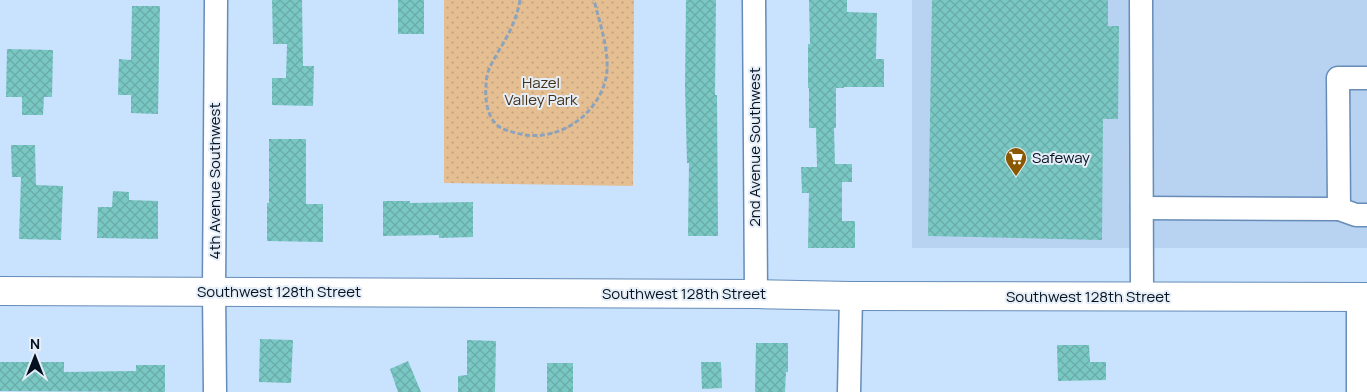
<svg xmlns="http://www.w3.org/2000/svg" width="1367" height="392" viewBox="0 0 1367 392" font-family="Manrope,sans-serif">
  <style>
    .built { fill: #b8d3f2 }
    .park { fill: url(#park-dots) }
    .building { fill: url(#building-cross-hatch) }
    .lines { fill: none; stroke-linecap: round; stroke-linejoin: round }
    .minor-casing { stroke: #668cb7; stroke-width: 25 }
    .major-casing { stroke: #668cb7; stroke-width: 30 }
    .path { stroke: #8da3bb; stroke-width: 3; stroke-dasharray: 5 2.5; stroke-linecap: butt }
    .minor { stroke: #fff; stroke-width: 22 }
    .major { stroke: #fff; stroke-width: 28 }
    .labels { text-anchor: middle; stroke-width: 4; stroke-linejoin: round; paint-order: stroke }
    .park-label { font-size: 15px; fill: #453117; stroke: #e5edf7 }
    .street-label { font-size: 15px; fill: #031120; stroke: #e5edf7 }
    .poi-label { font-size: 15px; fill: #031120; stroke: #e5edf7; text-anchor: start }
  </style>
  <defs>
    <pattern id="park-dots" width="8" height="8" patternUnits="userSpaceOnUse" patternTransform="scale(1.25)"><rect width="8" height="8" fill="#e5bf92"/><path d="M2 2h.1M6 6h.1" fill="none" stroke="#c3a37e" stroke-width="1.8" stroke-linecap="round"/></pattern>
    <pattern id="building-cross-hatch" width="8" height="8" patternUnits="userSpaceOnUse" patternTransform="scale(1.25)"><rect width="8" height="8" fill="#7ac8c4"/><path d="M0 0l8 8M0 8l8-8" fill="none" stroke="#68aba8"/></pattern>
  </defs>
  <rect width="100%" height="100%" fill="#c9e2fe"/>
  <!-- built -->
  <rect class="built" x="912" y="0" width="455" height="248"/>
  <!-- park -->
  <polygon class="park" points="444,0 634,0 633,186 444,183"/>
  <!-- building -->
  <g class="building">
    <polygon points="272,0 302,0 303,66 314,66 313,106 272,105 272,78 286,78 287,44 273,44"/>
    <rect x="398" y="0" width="26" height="34"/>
    <polygon points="686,0 716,0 715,95 717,95 718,236 688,236 689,163 687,163 685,87"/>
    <polygon points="809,0 847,0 847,12 877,13 876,59 884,59 884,87 844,87 844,88 836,88 836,128 834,128 835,164 852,164 852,182 842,182 842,221 855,221 855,248 808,248 809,193 802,193 801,167 817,167 816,128 809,128 809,88 808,88 808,44 810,44"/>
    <polygon points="932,0 1108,0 1108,26 1119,26 1118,119 1103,119 1102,240 928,236"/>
    <polygon points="132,6 160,6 158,114 131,113 131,95 118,95 119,59 131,60"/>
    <polygon points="7,49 53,50 52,97 44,97 43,115 22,115 22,97 6,97"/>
    <polygon points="269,139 306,139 306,204 323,204 323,242 267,241 267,203 269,203"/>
    <polygon points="11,145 35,145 36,185 63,186 61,240 19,239 21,177 12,177"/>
    <polygon points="113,191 129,192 129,200 158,201 158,239 97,238 98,207 112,207"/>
    <polygon points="383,201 410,201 410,203 473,202 473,237 439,238 439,235 383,236"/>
    <polygon points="260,339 293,340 291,383 259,382"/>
    <polygon points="467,340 496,341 495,392 458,392 458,376 467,375"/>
    <polygon points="756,343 788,343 788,372 786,372 785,392 755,392"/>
    <polygon points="1057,345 1089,345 1090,362 1106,362 1106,380 1058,381"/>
    <polygon points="408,361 421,392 398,392 390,369"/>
    <polygon points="0,362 64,362 64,372 136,371 136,365 165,365 165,392 0,391"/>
    <polygon points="701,362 721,362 722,388 702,389"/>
    <rect x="547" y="363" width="26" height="29"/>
  </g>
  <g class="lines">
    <!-- minor casing -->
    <g class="minor-casing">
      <g id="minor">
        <polyline points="754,0 756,294"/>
        <polyline points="1141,0 1142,297"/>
        <polyline points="1142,208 1339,209 1338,78 1367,78"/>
        <polyline points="1339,209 1356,215 1367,215"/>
        <polyline points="1358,297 1358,392"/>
        <polyline points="215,392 214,291 216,0"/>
        <polyline points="849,392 851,296"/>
      </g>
    </g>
    <!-- major casing -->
    <g class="major-casing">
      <polyline id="major" points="0,291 756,294 851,296 1367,297"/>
    </g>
    <!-- path -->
    <path class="path" d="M520,0c-3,19 -12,36 -22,52 -7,13 -12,19 -12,35 -1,12 1,27 9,36 5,6 14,8 21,10 38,11 78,-14 89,-51 7,-24 -5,-58 -11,-82"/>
    <!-- minor -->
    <use href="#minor" class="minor"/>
    <!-- major -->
    <use href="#major" class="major"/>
  </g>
  <!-- icons -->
  <defs>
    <g id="supermarket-pin" transform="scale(1.125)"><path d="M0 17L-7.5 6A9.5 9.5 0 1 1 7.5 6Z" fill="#895800" stroke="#e5edf7"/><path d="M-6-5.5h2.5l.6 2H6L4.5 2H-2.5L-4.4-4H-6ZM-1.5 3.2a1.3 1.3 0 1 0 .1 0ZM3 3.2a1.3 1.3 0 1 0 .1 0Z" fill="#fff"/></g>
  </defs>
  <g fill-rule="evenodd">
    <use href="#supermarket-pin" x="1016" y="158"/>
  </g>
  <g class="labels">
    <!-- park labels -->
    <g class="park-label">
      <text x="541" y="88">Hazel<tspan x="541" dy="17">Valley Park</tspan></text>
    </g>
    <!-- street labels -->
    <g class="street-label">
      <text transform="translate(755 147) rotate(-90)" y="5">2nd Avenue Southwest</text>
      <text transform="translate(215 181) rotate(-90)" y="5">4th Avenue Southwest</text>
      <text x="279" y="297">Southwest 128th Street</text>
      <text x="684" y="299">Southwest 128th Street</text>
      <text x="1088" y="302">Southwest 128th Street</text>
    </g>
    <!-- poi labels -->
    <g class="poi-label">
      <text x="1032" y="163">Safeway</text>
    </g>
  </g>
  <!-- north arrow -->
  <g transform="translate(35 357)" stroke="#e5edf7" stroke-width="4" paint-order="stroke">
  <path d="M0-4L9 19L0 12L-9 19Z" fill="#031120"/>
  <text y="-8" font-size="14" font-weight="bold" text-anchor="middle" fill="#031120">N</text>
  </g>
</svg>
